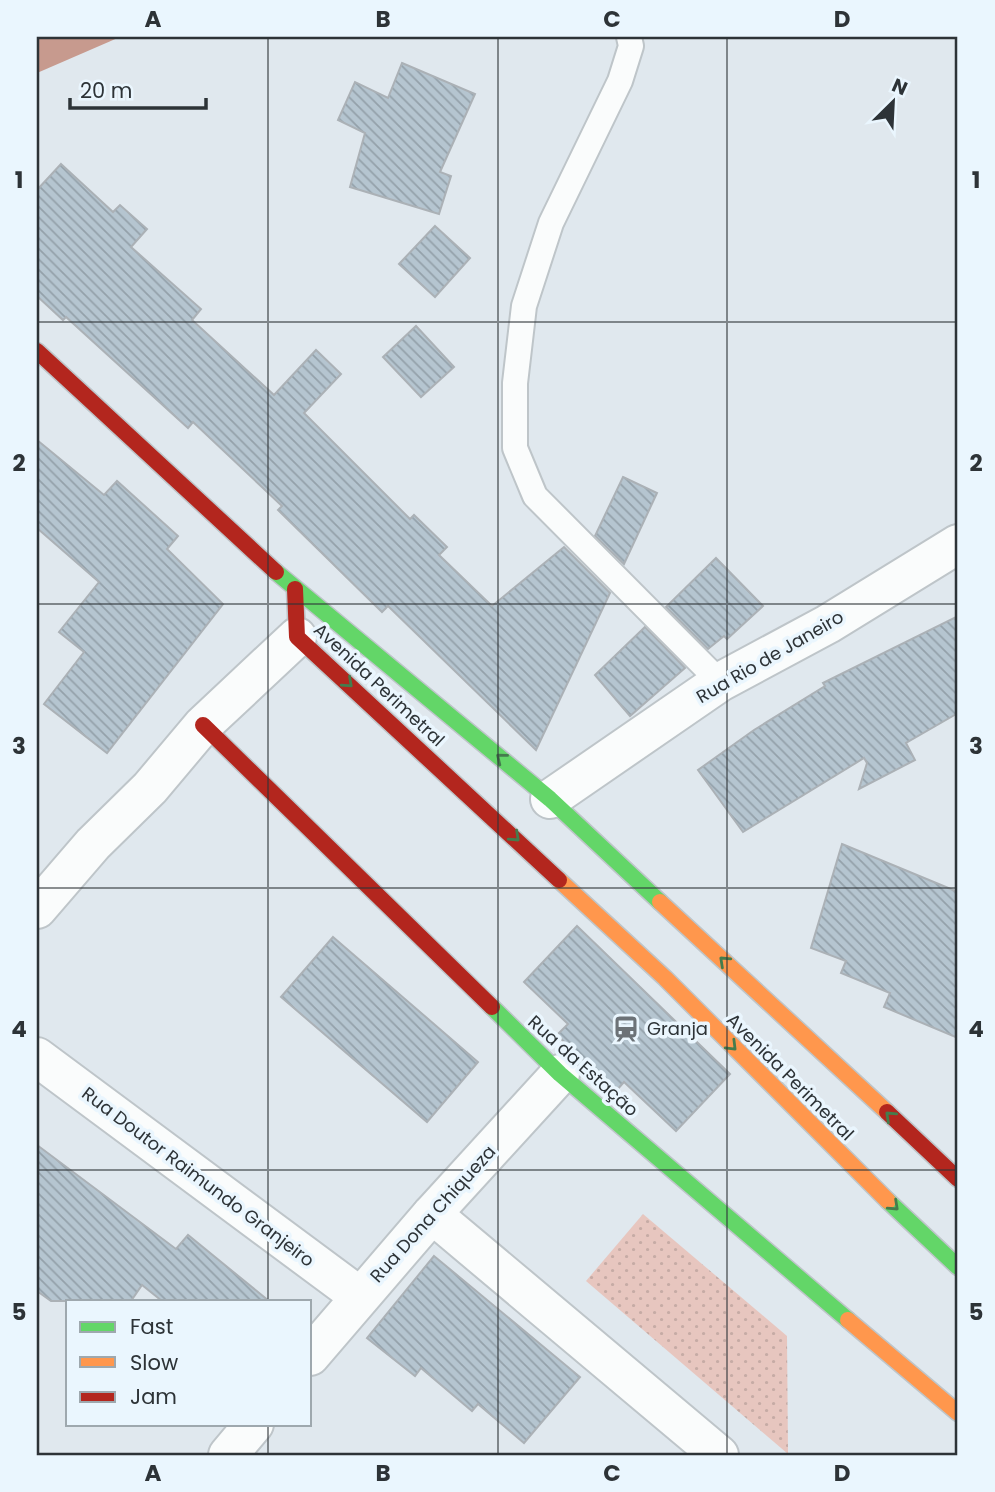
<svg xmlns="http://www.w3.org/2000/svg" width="995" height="1492" viewBox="0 0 995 1492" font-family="Poppins,sans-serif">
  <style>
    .park { fill: url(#park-dots) }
    .water { fill: #c79a8e }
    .building { fill: url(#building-back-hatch); stroke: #abb1b6; stroke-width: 2 }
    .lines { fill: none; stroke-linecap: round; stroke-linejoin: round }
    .lane-casing { stroke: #bec5c9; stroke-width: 28 }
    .street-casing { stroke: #bec5c9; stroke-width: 42 }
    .fast-casing { stroke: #bec5c9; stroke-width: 19 }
    .slow-casing { stroke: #bec5c9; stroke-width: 19 }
    .jam-casing { stroke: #bec5c9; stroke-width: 19 }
    .lane { stroke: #fafcfc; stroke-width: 24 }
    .street { stroke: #fafcfc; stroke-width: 38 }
    .fast { stroke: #63d668; stroke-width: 16 }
    .slow { stroke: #ff974d; stroke-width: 16 }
    .jam { stroke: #b3261e; stroke-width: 16 }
    .oneway { stroke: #457c4d }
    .grid { fill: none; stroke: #2d3337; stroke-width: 2; stroke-opacity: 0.55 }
    .labels { text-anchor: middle; stroke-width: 7; stroke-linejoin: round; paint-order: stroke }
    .street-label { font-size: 18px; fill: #2d3337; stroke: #eaf6fe }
    .poi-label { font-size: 18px; fill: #2d3337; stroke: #eaf6fe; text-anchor: start }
    .neatline { fill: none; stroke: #2d3337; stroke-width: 2.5 }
    .grid-label { font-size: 23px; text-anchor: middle; font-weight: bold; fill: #2d3337 }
  </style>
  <defs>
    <pattern id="park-dots" width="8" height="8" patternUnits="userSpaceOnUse" patternTransform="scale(1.75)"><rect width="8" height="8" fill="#e7c6bf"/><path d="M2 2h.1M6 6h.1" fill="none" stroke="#c6aba5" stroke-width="1.8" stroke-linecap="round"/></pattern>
    <pattern id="building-back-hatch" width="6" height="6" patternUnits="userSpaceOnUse" patternTransform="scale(1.75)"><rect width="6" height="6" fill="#b5c5d0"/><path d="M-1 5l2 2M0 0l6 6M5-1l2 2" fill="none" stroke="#94a1aa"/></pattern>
  </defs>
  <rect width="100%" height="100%" fill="#e0e8ee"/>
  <!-- park -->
  <polygon class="park" points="643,1214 787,1336 788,1454 586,1281"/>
  <!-- water -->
  <polygon class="water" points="37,37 120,37 37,73"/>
  <!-- building -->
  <g class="building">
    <polygon points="402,63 475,94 440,172 451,176 439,214 350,187 365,133 338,120 355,82 388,98"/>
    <polygon points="61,164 113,212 120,205 147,229 131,247 201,309 192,320 274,395 316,350 341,374 304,413 410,519 414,515 447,547 439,555 492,606 564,547 610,593 536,750 388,606 382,612 278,510 282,506 193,422 188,428 66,317 63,320 37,296 37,190"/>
    <polygon points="435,226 470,258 435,297 399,264"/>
    <polygon points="416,326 454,367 421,397 383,357"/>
    <polygon points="37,440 104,495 117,481 178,536 167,549 223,604 107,753 44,704 84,652 59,632 99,582 37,528"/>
    <polygon points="623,477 657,493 624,564 595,536"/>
    <polygon points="716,558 763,606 727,639 724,636 708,649 666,607"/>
    <polygon points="958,616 958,713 906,743 915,760 859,789 867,763 864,758 743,832 698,770 754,730 825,686 823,683"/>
    <polygon points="645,627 685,668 630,716 595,675"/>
    <polygon points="842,844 958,892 958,1038 884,1007 890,993 841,973 846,961 811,948"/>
    <polygon points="577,926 730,1074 676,1131 624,1082 616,1091 557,1035 568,1024 524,982"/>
    <polygon points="333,937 478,1062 427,1122 281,997"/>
    <polygon points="37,1145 176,1249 188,1235 269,1301 162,1301 142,1285 131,1301 51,1301 37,1291"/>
    <polygon points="434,1256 580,1377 524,1443 478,1404 472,1411 421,1368 415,1376 367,1338"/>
  </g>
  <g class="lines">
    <!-- lane casing -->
    <g class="lane-casing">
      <polyline id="lane" points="629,37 631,46 620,81 551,223 524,306 515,383 515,448 535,496 720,682"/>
    </g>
    <!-- street casing -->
    <g class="street-casing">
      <g id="street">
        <polyline points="550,799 720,682 828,624 958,544"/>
        <polyline points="37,909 93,844 150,788 203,725 297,637"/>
        <polyline points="37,1057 359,1296"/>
        <polyline points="432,1214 719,1455"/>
        <polyline points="310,1356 432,1214 560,1074"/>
        <polyline points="228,1455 254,1424"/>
      </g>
    </g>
    <!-- fast casing -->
    <g class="fast-casing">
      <g id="fast">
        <polyline points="276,572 550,799 660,902"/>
        <polyline points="492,1007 560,1074 848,1320"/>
        <polyline points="888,1201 958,1267"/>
      </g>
    </g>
    <!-- slow casing -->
    <g class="slow-casing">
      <g id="slow">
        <polyline points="559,880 665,978 888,1201"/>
        <polyline points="660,902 887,1112"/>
        <polyline points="848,1320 958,1413"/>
      </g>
    </g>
    <!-- jam casing -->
    <g class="jam-casing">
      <g id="jam">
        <polyline points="37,351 276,572"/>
        <polyline points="295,589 297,637 559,880"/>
        <polyline points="203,725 492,1007"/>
        <polyline points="887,1112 958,1179"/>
      </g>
    </g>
    <!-- lane -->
    <use href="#lane" class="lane"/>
    <!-- street -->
    <use href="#street" class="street"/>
    <!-- fast -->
    <use href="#fast" class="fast"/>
    <!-- slow -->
    <use href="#slow" class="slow"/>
    <!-- jam -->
    <use href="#jam" class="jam"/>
  </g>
  <!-- one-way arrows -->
  <defs><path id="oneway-chevron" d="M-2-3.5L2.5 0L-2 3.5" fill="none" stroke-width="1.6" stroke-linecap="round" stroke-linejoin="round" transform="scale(1.75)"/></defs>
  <g class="oneway">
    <use href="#oneway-chevron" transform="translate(348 683) rotate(42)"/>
    <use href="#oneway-chevron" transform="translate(501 758) rotate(-141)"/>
    <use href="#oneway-chevron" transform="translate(515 837) rotate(43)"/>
    <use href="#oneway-chevron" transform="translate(724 961) rotate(-137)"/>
    <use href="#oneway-chevron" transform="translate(732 1046) rotate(45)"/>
    <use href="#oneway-chevron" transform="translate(890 1116) rotate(-137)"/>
    <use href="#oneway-chevron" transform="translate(894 1206) rotate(43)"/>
  </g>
  <!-- grid -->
  <path class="grid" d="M268,37v1264M498,37v1418M727,37v1418M37,322h921M37,604h921M37,888h921M37,1170h921M268,1424v31"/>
  <!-- icons -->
  <defs>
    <g id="station-bare" transform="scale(2.1)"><path d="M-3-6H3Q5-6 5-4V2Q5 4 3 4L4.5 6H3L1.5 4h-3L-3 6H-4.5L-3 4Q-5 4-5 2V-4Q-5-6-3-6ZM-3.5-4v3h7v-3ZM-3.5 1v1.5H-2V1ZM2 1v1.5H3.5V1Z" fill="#6c7277" stroke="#eaf6fe" stroke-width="2.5" paint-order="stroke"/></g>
  </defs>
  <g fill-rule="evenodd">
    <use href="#station-bare" x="626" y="1029"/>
  </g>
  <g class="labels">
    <!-- street labels -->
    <g class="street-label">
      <text transform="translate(770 657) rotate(-30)" y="6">Rua Rio de Janeiro</text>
      <text transform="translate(379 685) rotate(43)" y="6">Avenida Perimetral</text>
      <text transform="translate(583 1066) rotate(42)" y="6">Rua da Estação</text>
      <text transform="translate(790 1077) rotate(45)" y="6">Avenida Perimetral</text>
      <text transform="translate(198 1177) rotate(37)" y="6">Rua Doutor Raimundo Granjeiro</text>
      <text transform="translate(433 1214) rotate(-48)" y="6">Rua Dona Chiqueza</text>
    </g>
    <!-- poi labels -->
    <g class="poi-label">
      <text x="647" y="1035">Granja</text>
    </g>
  </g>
  <!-- border -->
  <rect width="995" height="1492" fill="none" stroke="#eaf6fe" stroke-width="77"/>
  <!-- legend -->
  <rect x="66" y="1300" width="245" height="126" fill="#eaf6fe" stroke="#9ea8ae" stroke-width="2"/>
  <rect x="80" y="1322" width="35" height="10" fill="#63d668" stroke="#9ea8ae" stroke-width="2"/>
  <text x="130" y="1334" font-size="21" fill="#2d3337">Fast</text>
  <rect x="80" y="1357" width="35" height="10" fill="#ff974d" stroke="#9ea8ae" stroke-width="2"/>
  <text x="130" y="1370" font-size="21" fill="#2d3337">Slow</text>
  <rect x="80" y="1392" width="35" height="10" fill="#b3261e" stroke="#9ea8ae" stroke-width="2"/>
  <text x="130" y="1404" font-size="21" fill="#2d3337">Jam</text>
  <!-- north arrow -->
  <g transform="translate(893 102) rotate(24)" stroke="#eaf6fe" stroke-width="5" paint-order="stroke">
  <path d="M0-5L12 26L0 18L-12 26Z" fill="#2d3337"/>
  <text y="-10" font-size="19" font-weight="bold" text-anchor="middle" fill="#2d3337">N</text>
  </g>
  <!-- scale -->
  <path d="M70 98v10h136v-10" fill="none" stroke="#2d3337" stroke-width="3.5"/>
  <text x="80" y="98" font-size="21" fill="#2d3337" stroke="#eaf6fe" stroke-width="5" paint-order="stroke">20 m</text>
  <rect x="38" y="38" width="918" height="1416" class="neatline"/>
  <g class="grid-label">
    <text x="153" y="27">A</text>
    <text x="383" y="27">B</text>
    <text x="612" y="27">C</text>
    <text x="842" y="27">D</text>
    <text x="19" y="188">1</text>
    <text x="976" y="188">1</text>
    <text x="19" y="471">2</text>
    <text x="976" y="471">2</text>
    <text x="19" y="754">3</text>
    <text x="976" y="754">3</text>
    <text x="19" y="1037">4</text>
    <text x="976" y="1037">4</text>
    <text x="19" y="1320">5</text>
    <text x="976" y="1320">5</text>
    <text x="153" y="1481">A</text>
    <text x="383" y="1481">B</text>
    <text x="612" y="1481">C</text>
    <text x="842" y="1481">D</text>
  </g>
</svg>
